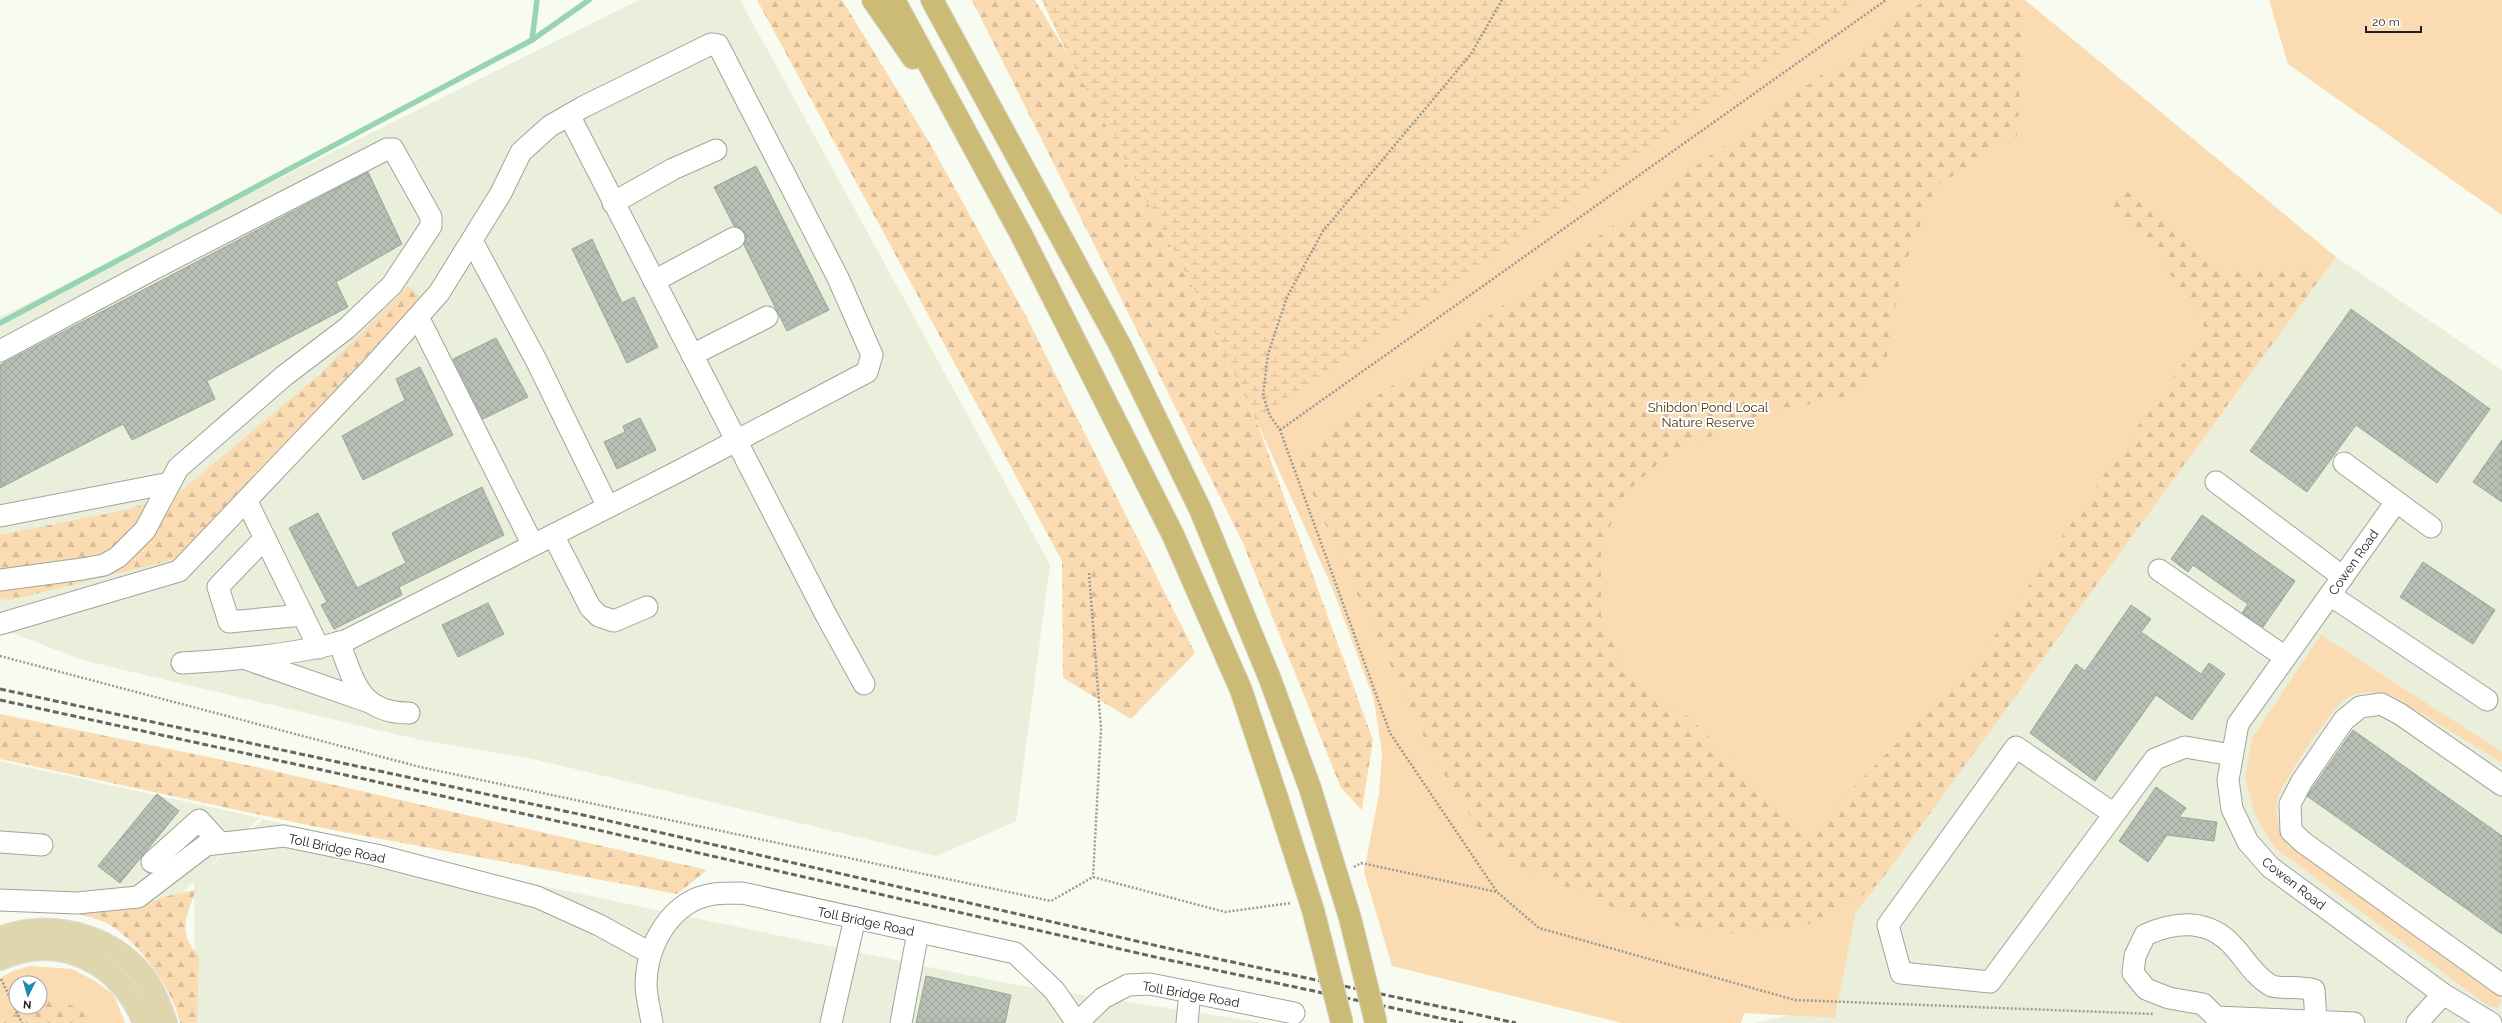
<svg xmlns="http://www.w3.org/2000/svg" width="2502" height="1023" viewBox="0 0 2502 1023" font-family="Raleway,sans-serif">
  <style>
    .built { fill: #eaefdc }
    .green { fill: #fadbb2; fill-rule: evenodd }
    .forest { fill: url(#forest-firs) }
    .wetland { fill: url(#wetland-marsh) }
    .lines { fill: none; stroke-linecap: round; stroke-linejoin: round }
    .stream { stroke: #97d4b4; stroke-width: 5.5 }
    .building { fill: url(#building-cross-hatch); stroke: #9da59b }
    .minor-casing { stroke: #a1a499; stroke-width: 23 }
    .major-casing { stroke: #dbdbdb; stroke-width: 24 }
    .highway-casing { stroke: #dbdbdb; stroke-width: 24 }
    .path { stroke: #999b93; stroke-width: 2.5; stroke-dasharray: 2 2; stroke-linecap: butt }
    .minor { stroke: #fff; stroke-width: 21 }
    .major { stroke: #e0d6ad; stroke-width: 22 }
    .highway { stroke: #cbbb76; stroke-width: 22 }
    .rail { stroke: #646660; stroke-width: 3; stroke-dasharray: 6 3; stroke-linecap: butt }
    .highway-bridge-casing { stroke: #dbdbdb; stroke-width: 24; stroke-linecap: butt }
    .highway-bridge { stroke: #cbbb76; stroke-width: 22 }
    .labels { text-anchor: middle; stroke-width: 4; stroke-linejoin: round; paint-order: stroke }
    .park-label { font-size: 13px; fill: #50370f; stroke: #fff }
    .street-label { font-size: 13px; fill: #1f201c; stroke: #fff }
  </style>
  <defs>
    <pattern id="forest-firs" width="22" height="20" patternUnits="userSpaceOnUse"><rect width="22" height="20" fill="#fadbb2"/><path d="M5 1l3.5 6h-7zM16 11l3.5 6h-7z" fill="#d6bc98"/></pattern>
    <pattern id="wetland-marsh" width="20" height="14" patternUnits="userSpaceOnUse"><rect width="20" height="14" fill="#fadbb2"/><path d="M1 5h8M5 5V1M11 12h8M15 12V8" fill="none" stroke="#d6bc98"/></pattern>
    <pattern id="building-cross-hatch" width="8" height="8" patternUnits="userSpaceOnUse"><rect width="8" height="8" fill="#b8c0b6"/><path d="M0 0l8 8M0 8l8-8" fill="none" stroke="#9ea59c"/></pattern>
  </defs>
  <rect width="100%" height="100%" fill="#f8fbef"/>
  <!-- built -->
  <g class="built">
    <polygon points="639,0 740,0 1050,565 1016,821 937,856 533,759 416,739 82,660 0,628 0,317"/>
    <polygon points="2336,257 2502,370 2502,1023 1754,1023 1790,1015 1835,1018 1856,912 1879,883"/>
    <polygon points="0,761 260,818 195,880 263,819 543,886 1005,983 1266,1023 195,1023 194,881 174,900 10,911 0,913"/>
  </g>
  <!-- green -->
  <g class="green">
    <polygon points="1042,0 2025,0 2336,257 1879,883 1856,912 1835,1018 1744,1013 1741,1023 1622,1023 1392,966 1364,872 1379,794 1382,754 1374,700 1332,587 1256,420 1195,291 1068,55"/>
    <polygon points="2269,0 2502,0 2502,215 2288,64"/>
    <path d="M2321,635l181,117v11l-109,-67c-17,-5 -31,-6 -48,3 -10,6 -67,88 -68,101 -2,21 3,28 14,45l209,149 1,7 -3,7 -11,-3 -213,-158 -18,-30 -11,-40 7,-39z"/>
    <path d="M30,966l42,3 23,12 19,14 11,28h-125v-45l13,-7zM16,983h24v24h-24z"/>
  </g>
  <!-- forest -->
  <g class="forest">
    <polygon points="757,0 842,0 929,142 1027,318 1195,653 1131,719 1063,678 1062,561"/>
    <polygon points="972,0 1035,0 1068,55 1195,291 1256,420 1373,740 1362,810 1341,788 1242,541"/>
    <polygon points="1925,0 2025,0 2017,136 1936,186 1901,274 1885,368 1847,396 1757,416 1664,458 1625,494 1601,546 1601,615 1629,676 1690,718 1807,835 1979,659 2136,428 2207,331 2155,251 2106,198 2128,192 2220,270 2326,270 1879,883 1826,922 1738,934 1690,929 1632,916 1495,855 1435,760 1338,554 1296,455"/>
    <polygon points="408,286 420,297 389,335 176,559 11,600 0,599 0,535 130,509 181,491 319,375"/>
    <polygon points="0,714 247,765 707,870 677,894 317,827 0,759"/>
    <path d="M196,890c-10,28 -19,42 3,66l-2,67h-17c-6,-33 -45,-87 -76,-101 -17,-7 -35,-10 -53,-14h80l40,-13z"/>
    <polygon points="44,997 82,1009 91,1023 0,1023 0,1017 22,1007 40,1007 40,999"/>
  </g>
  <!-- wetland -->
  <polygon class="wetland" points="1042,0 1859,0 1256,420 1195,291 1068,55"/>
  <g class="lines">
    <!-- stream -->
    <g class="stream">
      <polyline points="532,40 537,0"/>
      <polyline points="0,323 532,40 589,0"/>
    </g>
  </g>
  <!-- building -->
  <g class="building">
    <polygon points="756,166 829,310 787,331 744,245 746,239 745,233 740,228 734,226 714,187"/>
    <polygon points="368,172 402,244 336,282 348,307 207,381 215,399 132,440 123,424 0,488 0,365"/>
    <polygon points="592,239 622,303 634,297 658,347 627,363 572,249"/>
    <polygon points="2351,309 2490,409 2437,483 2356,425 2307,492 2250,451"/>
    <polygon points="496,338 528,397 483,419 453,359"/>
    <polygon points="420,367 453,435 363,480 342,436 405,400 396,379"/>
    <polygon points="640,418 656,450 617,469 604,442 625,432 623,426"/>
    <polygon points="2502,440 2502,502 2473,482"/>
    <polygon points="482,487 504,535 399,587 402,595 334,629 321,605 327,602 289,528 318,513 357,588 406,563 392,533"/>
    <polygon points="2202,515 2295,581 2263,627 2242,613 2248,604 2193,565 2188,572 2171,559"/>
    <polygon points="2423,562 2495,610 2473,644 2400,597"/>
    <polygon points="488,603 504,634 458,657 442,625"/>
    <polygon points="2131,605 2151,619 2141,632 2201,674 2209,663 2225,674 2192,720 2156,695 2095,781 2030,733 2076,664 2085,671"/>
    <polygon points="2353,730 2502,836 2502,934 2307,796"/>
    <polygon points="2156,787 2186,808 2179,817 2217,822 2214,841 2167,835 2148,862 2119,841"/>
    <polygon points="157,794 179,811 120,883 98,866"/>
    <polygon points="926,976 1011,995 1005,1023 916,1023"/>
  </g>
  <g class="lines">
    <!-- minor casing -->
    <g class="minor-casing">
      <g id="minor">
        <polyline points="569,115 826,615 864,684"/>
        <polyline points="613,203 673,169 716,150"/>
        <polyline points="472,241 536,360 608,507"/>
        <polyline points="654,281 734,238"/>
        <polyline points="418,317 533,545"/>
        <polyline points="0,351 157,267 387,149 393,149 431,217 431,226 392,285 347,328 284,376 178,468 145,530 118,557 104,565 82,569 0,580"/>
        <polyline points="692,355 767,317"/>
        <polyline points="2344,463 2431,527"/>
        <polyline points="2216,482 2343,577"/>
        <polyline points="247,502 319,648"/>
        <polyline points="2396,502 2238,724 2228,780 2232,809 2248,842 2270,867 2443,994 2491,1023"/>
        <polyline points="0,516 170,483"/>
        <polyline points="553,535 590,607 599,616 614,621 647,607"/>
        <polyline points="265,538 218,587 229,622 303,615"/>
        <polyline points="2159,570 2285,657"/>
        <polyline points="2330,595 2487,700"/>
        <path d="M0,624l179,-53 191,-201 69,-77 62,-100 20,-41 29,-26 33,-19 128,-63 7,1 120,233 34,77 -5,17 -190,100 -332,169c-52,14 -109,19 -163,22"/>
        <path d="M339,642c15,39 20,71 70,71"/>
        <polyline points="249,660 369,702"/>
        <polyline points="2502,785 2400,714 2381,704 2360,707 2344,720 2302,781 2290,804 2291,831 2304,843 2502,985"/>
        <polyline points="2114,814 2016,747 1888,925 1901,973 1990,982 2155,759 2185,747 2232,755"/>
        <polyline points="0,842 42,845"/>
        <polyline points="152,862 199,820 220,843"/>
        <polyline points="0,900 77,903 138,897 206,845 284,836 376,855 537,897 599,925 650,953"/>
        <path d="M2316,1021l-2,-31c-12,-4 -34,-1 -42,-4 -16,-8 -27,-27 -38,-39 -25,-29 -58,-26 -89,-12l-10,21 -2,17 13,16 23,9 34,6 13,13 138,6"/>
        <path d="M652,1023c-2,-13 -6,-27 -6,-39 1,-40 25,-84 68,-90 9,-1 19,-1 28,-1l273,60 39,37 23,33 26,-25 25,-13 22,-1 144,29"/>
        <polyline points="831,1023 855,918"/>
        <polyline points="901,1023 918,932"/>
        <polyline points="1187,1023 1190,992"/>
        <polyline points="2417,1023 2443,994"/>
      </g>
    </g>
    <!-- major casing -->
    <g class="major-casing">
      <g id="major">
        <path d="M0,938c50,-20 114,-3 146,41 9,14 15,28 20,44"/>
        <path d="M0,959c60,-27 121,4 144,64"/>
      </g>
    </g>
    <!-- highway casing -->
    <g class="highway-casing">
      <g id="highway">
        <polyline points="873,0 913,58"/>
        <polyline points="894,0 1022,236 1173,535 1241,690 1277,798"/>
        <polyline points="932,0 1121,347 1200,509 1270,679 1310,788"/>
      </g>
    </g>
    <!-- path -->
    <g class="path">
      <polyline points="1502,0 1471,54 1323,231 1287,297 1268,354 1263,395 1270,416 1280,430 1390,733 1497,892 1539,928 1795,1000 2154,1014"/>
      <polyline points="1280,430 1886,0"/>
      <polyline points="1089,573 1101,729 1093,877"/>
      <polyline points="0,656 420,767 1051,901 1093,877 1225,912 1291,903"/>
      <polyline points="1354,867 1361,863 1497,892"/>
      <polyline points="1,979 22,1023"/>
    </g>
    <!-- minor -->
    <use href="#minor" class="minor"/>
    <!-- major -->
    <use href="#major" class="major"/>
    <!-- highway -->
    <use href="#highway" class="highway"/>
    <!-- rail -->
    <g class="rail">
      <polyline points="0,689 592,817 1167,948 1516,1023"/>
      <polyline points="0,700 589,828 1164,959 1463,1023"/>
    </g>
    <!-- highway-bridge casing -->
    <g class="highway-bridge-casing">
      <g id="highway-bridge">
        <polyline points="1310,788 1350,918 1376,1023"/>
        <polyline points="1277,798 1313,910 1342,1023"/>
      </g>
    </g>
    <!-- highway-bridge -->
    <use href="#highway-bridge" class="highway-bridge"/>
  </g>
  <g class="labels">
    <!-- park labels -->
    <g class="park-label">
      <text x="1708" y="412">Shibdon Pond Local<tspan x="1708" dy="15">Nature Reserve</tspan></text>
    </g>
    <!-- street labels -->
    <g class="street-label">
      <text transform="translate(2353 562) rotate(-55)" y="5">Cowen Road</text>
      <text transform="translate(337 848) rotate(12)" y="5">Toll Bridge Road</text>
      <text transform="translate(2294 883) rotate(38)" y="5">Cowen Road</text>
      <text transform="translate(866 921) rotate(12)" y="5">Toll Bridge Road</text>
      <text transform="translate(1191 994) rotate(10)" y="5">Toll Bridge Road</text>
    </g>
  </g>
  <!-- north arrow -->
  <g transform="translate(28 995) rotate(185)"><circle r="19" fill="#ffffff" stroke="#a5a6a4"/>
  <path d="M0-3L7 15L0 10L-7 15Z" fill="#1a8db1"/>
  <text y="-6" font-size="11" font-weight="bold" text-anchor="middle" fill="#1f201c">N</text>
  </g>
  <!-- scale -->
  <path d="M2366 26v6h55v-6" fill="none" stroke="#1f201c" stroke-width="2"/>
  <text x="2372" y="26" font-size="12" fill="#1f201c" stroke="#ffffff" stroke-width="3" paint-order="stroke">20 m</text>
</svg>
